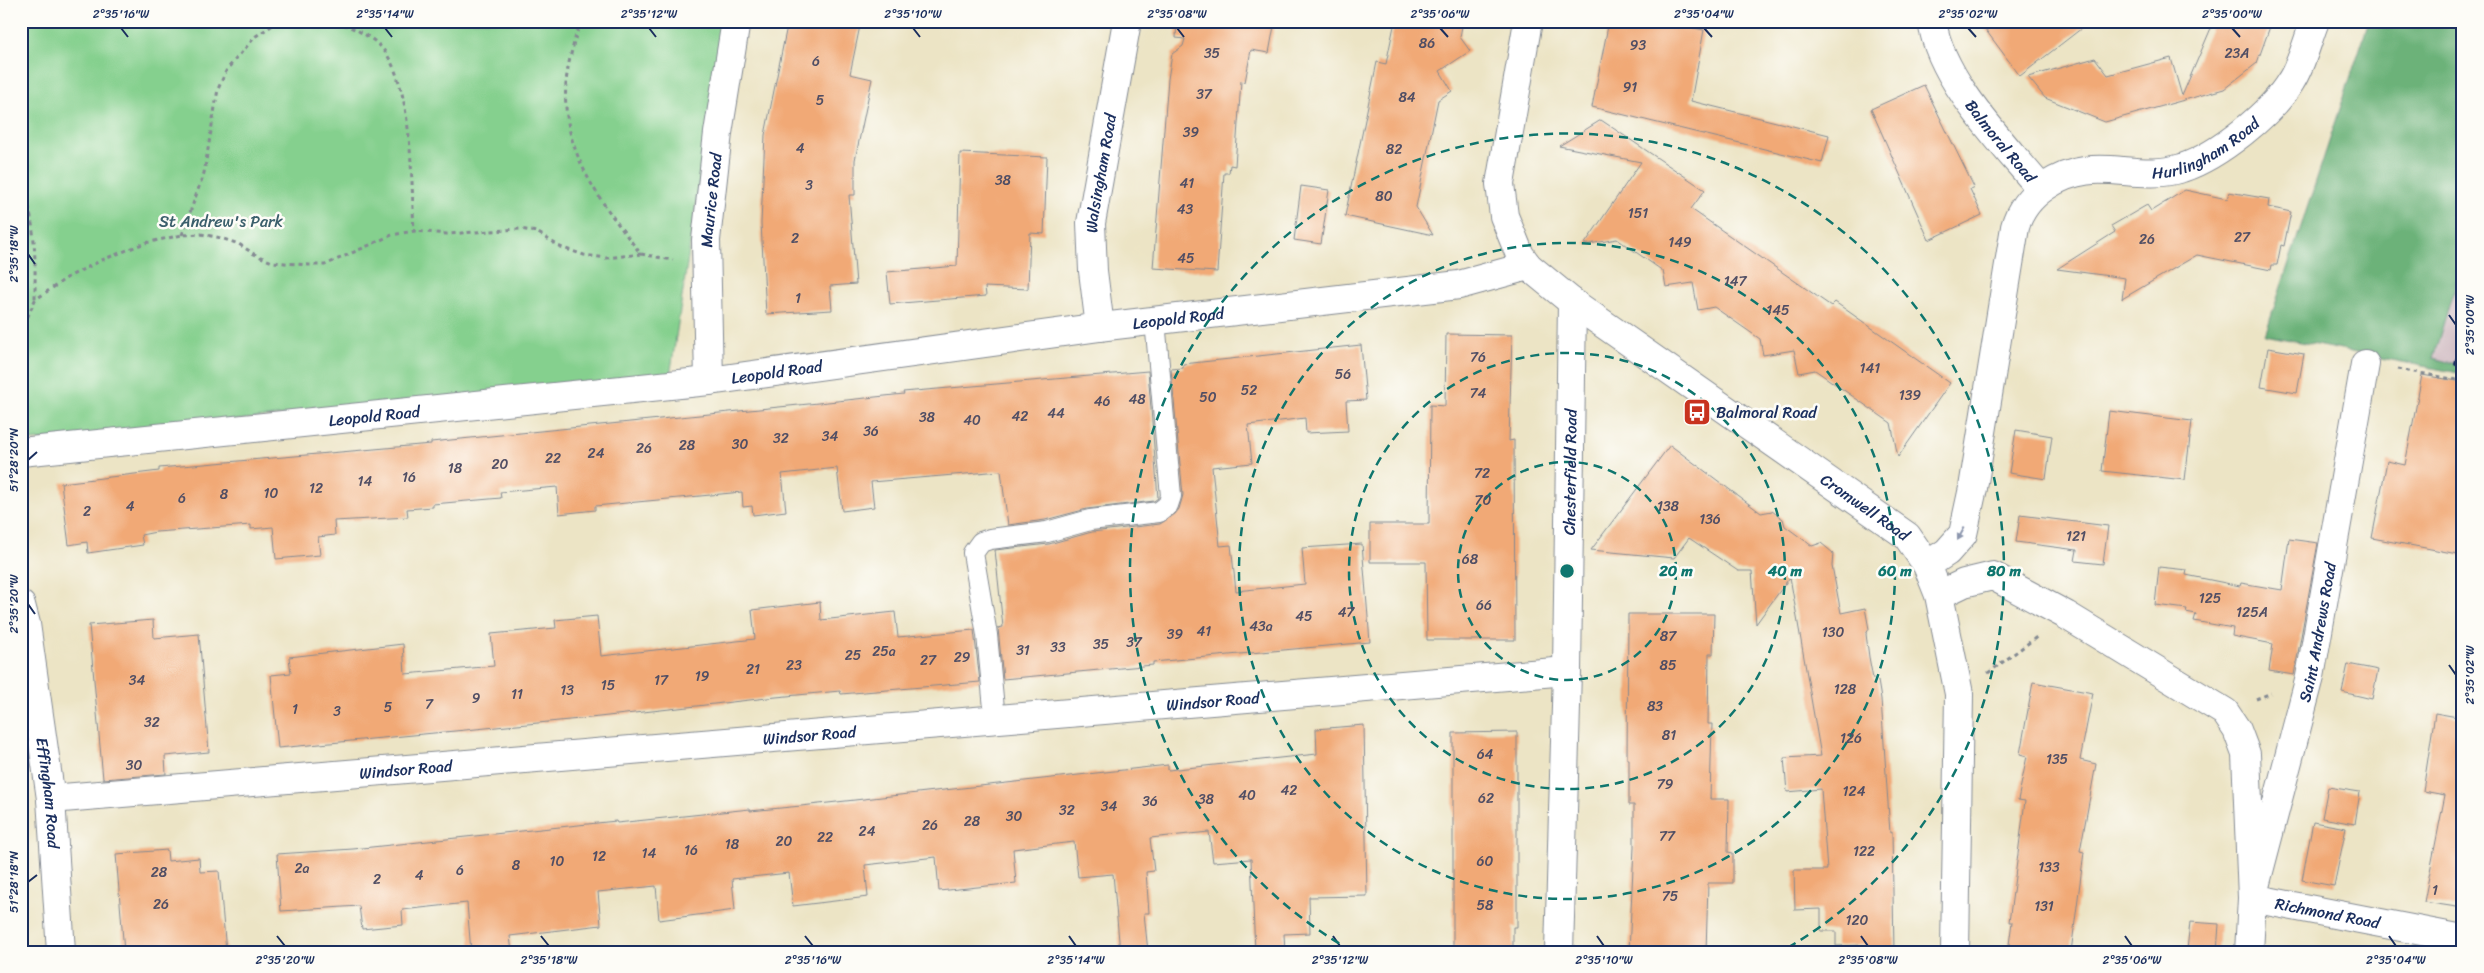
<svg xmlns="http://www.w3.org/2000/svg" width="2484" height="973" viewBox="0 0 2484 973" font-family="Sriracha,sans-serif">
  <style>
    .industrial { fill: #d2bec4 }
    .green { fill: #85d08e; stroke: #508076 }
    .forest { fill: #6cb279; stroke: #44706c }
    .building { fill: #f1a976 }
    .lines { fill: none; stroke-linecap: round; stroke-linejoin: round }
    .lane-casing { stroke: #848a92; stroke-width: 22 }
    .street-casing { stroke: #848a92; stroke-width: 30 }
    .secondary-casing { stroke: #848a92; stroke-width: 30 }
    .path { stroke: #848a92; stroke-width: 3; stroke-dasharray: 4 4; stroke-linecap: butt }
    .lane { stroke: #fff; stroke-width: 20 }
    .street { stroke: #fff; stroke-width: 28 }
    .secondary { stroke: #fff; stroke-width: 28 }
    .rail { stroke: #1b2f5e; stroke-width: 4 }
    .oneway { fill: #8d97ae }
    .ticks { fill: none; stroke: #1b2f5e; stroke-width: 2 }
    .ring { fill: none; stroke: #0f766e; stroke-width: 2.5; stroke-dasharray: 9 6 }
    .labels { text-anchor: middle; stroke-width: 5; stroke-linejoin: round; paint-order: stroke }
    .number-label { font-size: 14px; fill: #504e64 }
    .street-label { font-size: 16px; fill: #1b2f5e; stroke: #fdfcf7 }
    .park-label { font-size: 16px; fill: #3b5f6c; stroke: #fdfcf7 }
    .poi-label { font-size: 16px; fill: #1b2f5e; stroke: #fdfcf7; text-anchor: start }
    .centre { fill: #0f766e; stroke: #fdfcf7; stroke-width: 2.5 }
    .ring-label { font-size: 15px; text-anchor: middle; font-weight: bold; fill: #0f766e; stroke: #fdfcf7; stroke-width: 5; stroke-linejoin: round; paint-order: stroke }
    .neatline { fill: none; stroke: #1b2f5e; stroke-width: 2 }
    .ticks-label { font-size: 12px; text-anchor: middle; fill: #1b2f5e }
  </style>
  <rect width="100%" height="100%" fill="#fdfcf7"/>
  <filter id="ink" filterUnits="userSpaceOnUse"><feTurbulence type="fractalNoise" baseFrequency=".02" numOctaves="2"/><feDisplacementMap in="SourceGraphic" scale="10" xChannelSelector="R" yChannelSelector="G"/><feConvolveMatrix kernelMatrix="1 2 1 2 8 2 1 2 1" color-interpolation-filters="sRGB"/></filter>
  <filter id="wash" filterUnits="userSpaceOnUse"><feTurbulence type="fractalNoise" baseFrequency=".0096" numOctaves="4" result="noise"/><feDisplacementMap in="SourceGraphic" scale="20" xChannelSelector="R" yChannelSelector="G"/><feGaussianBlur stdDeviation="1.12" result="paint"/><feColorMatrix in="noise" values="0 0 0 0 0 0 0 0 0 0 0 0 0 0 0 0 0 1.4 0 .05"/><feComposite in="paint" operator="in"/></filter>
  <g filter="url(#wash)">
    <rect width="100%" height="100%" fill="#ece4c5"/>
    <!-- industrial -->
    <polygon class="industrial" points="2463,260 2463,366 2433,359"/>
    <!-- green -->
    <polygon class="green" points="21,21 724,21 670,376 21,442"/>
    <!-- forest -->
    <polygon class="forest" points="2369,21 2463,21 2463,260 2433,358 2463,366 2463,374 2265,335"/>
    <g id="blocks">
      <!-- building -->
      <g class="building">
        <polygon points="788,21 861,21 850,74 872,79 855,160 855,195 849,195 856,284 830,286 832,310 766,314 761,223 765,135"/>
        <polygon points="1177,21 1256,21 1274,26 1269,53 1251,50 1245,82 1241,81 1235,166 1230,165 1229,173 1224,173 1217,272 1153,268 1168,79 1172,54 1183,46 1185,39 1176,38"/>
        <polygon points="1395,21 1463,21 1460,37 1470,51 1440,71 1452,91 1438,100 1416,207 1433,235 1345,216 1377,62 1386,64"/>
        <polygon points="1609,21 1658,21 1704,30 1691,101 1829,135 1822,163 1592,107"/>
        <polygon points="1979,21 2091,21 2020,76"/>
        <polygon points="2214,21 2272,21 2257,63 2224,89 2105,122 2045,98 2028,77 2095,58 2108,75 2171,58 2182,96"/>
        <polygon points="1924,85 1974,187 1970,189 1982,215 1929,240 1871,109"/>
        <polygon points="1601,120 1705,190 1691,209 1831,306 1835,302 1950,383 1898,457 1891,423 1815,370 1799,373 1794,350 1763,355 1760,339 1714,307 1698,310 1693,283 1666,287 1663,271 1617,239 1584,245 1641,162 1559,146"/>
        <polygon points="960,153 1047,157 1044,234 1030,233 1028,289 985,287 986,296 890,304 887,272 957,266"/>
        <polygon points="1301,186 1329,190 1321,244 1294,240"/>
        <polygon points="2185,190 2227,199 2229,192 2269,199 2268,207 2291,212 2284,246 2281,245 2277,265 2272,265 2271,270 2197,255 2122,299 2125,278 2057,269 2115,232 2111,226 2147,205 2151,211"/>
        <polygon points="1446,334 1512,335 1509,441 1514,440 1515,640 1427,640 1426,562 1370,562 1370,524 1429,524 1430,405 1445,406"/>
        <polygon points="1361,345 1366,400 1346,401 1348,431 1306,433 1305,418 1248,425 1252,463 1212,467 1220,546 1231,545 1236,591 1305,584 1302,548 1362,544 1370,642 1153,662 1153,665 1003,679 998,628 1003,627 995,550 1049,544 1092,532 1160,524 1175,514 1179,509 1183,495 1171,369 1183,368 1183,364"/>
        <polygon points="2268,348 2304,354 2297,393 2261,387"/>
        <polygon points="1148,371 1158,498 1154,501 1087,509 1045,520 1008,525 1001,471 871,482 874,507 842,511 837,468 782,474 786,511 753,515 752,506 743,507 742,492 595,506 595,510 559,514 557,487 500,492 501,498 433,504 433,507 407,509 408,517 334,521 335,535 318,537 320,555 276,559 273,527 251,529 251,525 156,532 141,535 143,545 88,553 87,542 69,545 61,483 159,471 159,468 431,444 431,442 799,405 904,394 903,392"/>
        <polygon points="2422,375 2463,382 2463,555 2372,538 2387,461 2405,465"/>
        <polygon points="2109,411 2192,421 2185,480 2102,471"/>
        <polygon points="2016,430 2052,436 2046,479 2009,473"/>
        <polygon points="1670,445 1761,513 1772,511 1783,519 1785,526 1812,546 1821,543 1833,553 1832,566 1841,613 1865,608 1869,629 1866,634 1869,657 1873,679 1878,681 1881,699 1890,833 1892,832 1894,952 1864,952 1864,945 1836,946 1836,931 1821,931 1821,909 1795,910 1794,870 1827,870 1821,789 1787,792 1784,758 1821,756 1790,577 1756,624 1752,571 1738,571 1689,538 1674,558 1591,550"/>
        <polygon points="2020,515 2108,526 2103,564 2075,561 2077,550 2016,542"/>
        <polygon points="2289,539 2318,543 2294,675 2269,671 2273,644 2232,636 2233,628 2194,621 2196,614 2186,612 2187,609 2155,605 2159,567 2187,570 2186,575 2240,586 2241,583 2282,590"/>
        <polygon points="820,602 821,620 895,612 898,637 974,630 980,682 841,694 840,691 776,697 590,718 278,748 271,675 291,673 289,657 403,644 405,674 494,666 491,634 556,628 555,620 597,616 601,656 755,639 752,610"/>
        <polygon points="1628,614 1714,614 1713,654 1709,654 1708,724 1712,724 1710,799 1729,799 1728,852 1733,853 1733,883 1708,883 1706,952 1629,952 1634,847 1634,805 1629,805 1629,759 1627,759"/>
        <polygon points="153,620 154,638 199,634 209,752 165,756 166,774 103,779 89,625"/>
        <polygon points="2348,664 2378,670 2372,699 2342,692"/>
        <polygon points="2033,682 2093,693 2080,760 2096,764 2080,851 2084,852 2071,952 2008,952 2012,922 2009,922 2025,801 2018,800 2027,756 2020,754"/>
        <polygon points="2435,713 2463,718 2463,908 2424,902 2445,795 2423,791"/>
        <polygon points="1364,725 1367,896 1309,897 1310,933 1284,934 1285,952 1255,952 1251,859 1213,862 1209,832 1150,838 1154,871 1146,872 1149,913 1144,913 1148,952 1120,952 1113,874 1078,877 1074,842 1013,849 1016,883 939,891 936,857 865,865 868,897 793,906 789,873 732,879 735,910 659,920 656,886 598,892 601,925 510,936 512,952 471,952 467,903 402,910 403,925 362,929 359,906 281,911 277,854 353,849 616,821 617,823 750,809 750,811 801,806 1168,765 1168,770 1317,754 1316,729"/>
        <polygon points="1517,732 1517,927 1513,927 1513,952 1453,952 1453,733"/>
        <polygon points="2328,787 2360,792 2355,824 2322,818"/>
        <polygon points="2313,822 2346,828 2334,886 2302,880"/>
        <polygon points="167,850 168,861 199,858 200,872 219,871 226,952 124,952 116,854"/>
        <polygon points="2190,922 2219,924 2217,952 2187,950"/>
      </g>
    </g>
  </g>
  <g filter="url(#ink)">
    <use href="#blocks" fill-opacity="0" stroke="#848a92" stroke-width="1"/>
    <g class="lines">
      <!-- lane casing -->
      <g class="lane-casing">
        <polyline id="lane" points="995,719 987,635 973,553 981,542 990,539 1047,532 1090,520 1159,512 1168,505 1171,496 1155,321"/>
      </g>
      <!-- street casing -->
      <g class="street-casing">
        <g id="street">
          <path id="s1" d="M1932,21c8,59 72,123 109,168"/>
          <path id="s2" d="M1100,327l-7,-56 -2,-48 36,-202"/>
          <path id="s3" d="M709,381l-3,-141 12,-107 18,-112"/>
          <path id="s4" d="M21,452l688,-71 391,-54 359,-42 69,-19"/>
          <path id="s5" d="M1927,565l20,-13 16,-18 10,-46 42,-261c5,-18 16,-31 31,-41 49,-33 87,-3 136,-18 36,-12 90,-55 109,-87 11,-17 16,-40 24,-60"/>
          <path id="s6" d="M1939,595l25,-12 29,-7 73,39 159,97 12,18 9,24 6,144 211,41"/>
          <path id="s7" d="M21,605l5,19 25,175 10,153"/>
          <path id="s8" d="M51,799l1516,-128"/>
          <path id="s9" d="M1559,952l8,-281 5,-369"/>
          <path id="s10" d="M2249,952l3,-54 58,-221 55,-313"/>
        </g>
      </g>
      <!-- secondary casing -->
      <g class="secondary-casing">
        <g id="secondary">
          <path id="s11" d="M1528,21l-28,163 4,32 16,39 8,11 44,36 335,234 20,29 12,30 20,99 -4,258"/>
        </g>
      </g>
      <!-- path -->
      <g class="path">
        <path d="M336,21c14,6 32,13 43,24 35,34 32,138 35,186"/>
        <path d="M582,21c-6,11 -8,22 -11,33 -21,81 22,139 70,200l32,6"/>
        <path d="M21,184c16,38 14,76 14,116"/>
        <polyline points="182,235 204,173 218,89 227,69 256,36 279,21"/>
        <polyline points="21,332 35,300 68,277 102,260 145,243 182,235 201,234 221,238 239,244 254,254 272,262 309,265 325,265 392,235 414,231 447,234 520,229 537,232 560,247 584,255 606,258 641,254"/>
        <polyline points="2398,369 2463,381"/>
        <polyline points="1988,673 2038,636"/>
        <polyline points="2256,699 2271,693"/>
      </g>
      <!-- lane -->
      <use href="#lane" class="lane"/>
      <!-- street -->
      <use href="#street" class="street"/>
      <!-- secondary -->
      <use href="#secondary" class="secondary"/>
      <!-- rail -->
      <polyline class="rail" points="2456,364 2463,340"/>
    </g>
    <!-- one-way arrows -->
    <defs><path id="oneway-solid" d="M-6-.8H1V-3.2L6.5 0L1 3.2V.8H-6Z" transform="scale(1.25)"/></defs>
    <use class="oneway" href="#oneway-solid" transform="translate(1961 534) rotate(119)"/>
  </g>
  <!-- ticks -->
  <path class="ticks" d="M121,28l7,9M385,28l7,9M649,28l7,9M913,28l7,9M1177,28l7,9M1440,28l8,9M1704,28l8,9M1968,28l8,9M2232,28l8,9M28,254l7,10M2449,315l7,10M28,460l9,-8M28,604l7,10M2449,665l7,10M28,882l9,-7M277,936l8,10M541,936l8,10M805,936l8,10M1069,936l7,10M1333,936l7,10M1597,936l7,10M1861,936l7,10M2125,936l7,10M2389,936l7,10"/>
  <!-- distance rings -->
  <g class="ring">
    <circle cx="1567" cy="571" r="109"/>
    <circle cx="1567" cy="571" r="218"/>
    <circle cx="1567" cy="571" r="328"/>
    <path d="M1352 951A437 437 0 1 1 1782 951"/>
  </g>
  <!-- icons -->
  <defs>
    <g id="bus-square" transform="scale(1.4375)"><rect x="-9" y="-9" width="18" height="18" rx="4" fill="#c8321e" stroke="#fdfcf7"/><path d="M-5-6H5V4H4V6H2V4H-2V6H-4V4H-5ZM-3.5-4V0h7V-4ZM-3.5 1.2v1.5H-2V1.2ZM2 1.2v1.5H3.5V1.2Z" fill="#fff"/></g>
  </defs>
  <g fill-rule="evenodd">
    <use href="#bus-square" x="1697" y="412"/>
  </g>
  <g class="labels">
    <!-- number labels -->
    <g class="number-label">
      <text x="1427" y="48">86</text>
      <text x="1638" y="50">93</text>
      <text x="1212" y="58">35</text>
      <text x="2237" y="58">23A</text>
      <text x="816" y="66">6</text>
      <text x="1630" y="92">91</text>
      <text x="1204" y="99">37</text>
      <text x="1407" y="102">84</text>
      <text x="820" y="105">5</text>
      <text x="1191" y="137">39</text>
      <text x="800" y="153">4</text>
      <text x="1394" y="154">82</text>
      <text x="1003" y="185">38</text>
      <text x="1187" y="188">41</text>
      <text x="809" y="190">3</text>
      <text x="1384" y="201">80</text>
      <text x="1185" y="214">43</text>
      <text x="1638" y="218">151</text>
      <text x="2242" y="242">27</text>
      <text x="795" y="243">2</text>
      <text x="2147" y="244">26</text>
      <text x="1680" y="247">149</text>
      <text x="1186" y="263">45</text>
      <text x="1735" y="286">147</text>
      <text x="798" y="303">1</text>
      <text x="1778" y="315">145</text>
      <text x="1478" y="362">76</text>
      <text x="1870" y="373">141</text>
      <text x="1343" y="379">56</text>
      <text x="1249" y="395">52</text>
      <text x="1478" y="398">74</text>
      <text x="1910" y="400">139</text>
      <text x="1208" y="402">50</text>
      <text x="1137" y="404">48</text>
      <text x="1102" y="406">46</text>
      <text x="1056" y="418">44</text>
      <text x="1020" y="421">42</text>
      <text x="927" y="422">38</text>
      <text x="972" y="425">40</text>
      <text x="871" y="436">36</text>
      <text x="830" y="441">34</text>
      <text x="781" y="443">32</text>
      <text x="740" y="449">30</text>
      <text x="687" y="450">28</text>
      <text x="644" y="453">26</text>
      <text x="596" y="458">24</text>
      <text x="553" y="463">22</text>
      <text x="500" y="469">20</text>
      <text x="455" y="473">18</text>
      <text x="1482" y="478">72</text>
      <text x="409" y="482">16</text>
      <text x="365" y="486">14</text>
      <text x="316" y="493">12</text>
      <text x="271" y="498">10</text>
      <text x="224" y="499">8</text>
      <text x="182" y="503">6</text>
      <text x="1483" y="505">70</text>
      <text x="130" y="511">4</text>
      <text x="1668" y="511">138</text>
      <text x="87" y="516">2</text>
      <text x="1710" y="524">136</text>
      <text x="2076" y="541">121</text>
      <text x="1470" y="564">68</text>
      <text x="2210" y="603">125</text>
      <text x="1484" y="610">66</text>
      <text x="1346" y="617">47</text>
      <text x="2252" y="617">125A</text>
      <text x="1304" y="621">45</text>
      <text x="1261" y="631">43a</text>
      <text x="1204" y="636">41</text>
      <text x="1833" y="637">130</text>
      <text x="1175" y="639">39</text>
      <text x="1668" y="641">87</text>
      <text x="1134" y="647">37</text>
      <text x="1101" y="649">35</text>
      <text x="1058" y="652">33</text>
      <text x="1023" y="655">31</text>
      <text x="884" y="656">25a</text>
      <text x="853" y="660">25</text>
      <text x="962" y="662">29</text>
      <text x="928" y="665">27</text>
      <text x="794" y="670">23</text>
      <text x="1668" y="670">85</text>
      <text x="753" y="674">21</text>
      <text x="702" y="681">19</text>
      <text x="137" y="685">34</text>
      <text x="661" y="685">17</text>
      <text x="608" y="690">15</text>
      <text x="1845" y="694">128</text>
      <text x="567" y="695">13</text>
      <text x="517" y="699">11</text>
      <text x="476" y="703">9</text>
      <text x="429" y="709">7</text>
      <text x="1655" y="711">83</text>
      <text x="388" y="712">5</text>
      <text x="295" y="714">1</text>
      <text x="337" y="716">3</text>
      <text x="152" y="727">32</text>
      <text x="1669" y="740">81</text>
      <text x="1851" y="743">126</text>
      <text x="1485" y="759">64</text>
      <text x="2057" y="764">135</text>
      <text x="134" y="770">30</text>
      <text x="1665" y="789">79</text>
      <text x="1289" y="795">42</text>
      <text x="1854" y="796">124</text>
      <text x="1247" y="800">40</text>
      <text x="1486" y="803">62</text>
      <text x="1206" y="804">38</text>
      <text x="1150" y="806">36</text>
      <text x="1109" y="811">34</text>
      <text x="1067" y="815">32</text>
      <text x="1014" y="821">30</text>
      <text x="972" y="826">28</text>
      <text x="930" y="830">26</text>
      <text x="867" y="836">24</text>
      <text x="1667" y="841">77</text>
      <text x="825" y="842">22</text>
      <text x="784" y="846">20</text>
      <text x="732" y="849">18</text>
      <text x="691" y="855">16</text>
      <text x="1864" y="856">122</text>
      <text x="649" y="858">14</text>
      <text x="599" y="861">12</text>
      <text x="557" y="866">10</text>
      <text x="1485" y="866">60</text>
      <text x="516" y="870">8</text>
      <text x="2049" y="872">133</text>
      <text x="302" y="873">2a</text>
      <text x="460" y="875">6</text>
      <text x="159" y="877">28</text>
      <text x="419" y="880">4</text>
      <text x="377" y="884">2</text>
      <text x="2435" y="895">1</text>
      <text x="1670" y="901">75</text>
      <text x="161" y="909">26</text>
      <text x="1485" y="910">58</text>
      <text x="2044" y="911">131</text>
      <text x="1857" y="925">120</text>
    </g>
    <!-- street labels -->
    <g class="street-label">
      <text dy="6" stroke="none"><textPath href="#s1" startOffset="140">Balmoral Road</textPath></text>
      <text dy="6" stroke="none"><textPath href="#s5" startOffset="581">Hurlingham Road</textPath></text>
      <text dy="6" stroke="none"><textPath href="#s2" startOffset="155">Walsingham Road</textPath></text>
      <text dy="6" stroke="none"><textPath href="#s3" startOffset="181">Maurice Road</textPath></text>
      <text dy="6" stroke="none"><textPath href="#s4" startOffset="1165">Leopold Road</textPath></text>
      <text dy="6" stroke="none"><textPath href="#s4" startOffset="760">Leopold Road</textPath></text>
      <text dy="6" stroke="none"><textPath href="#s4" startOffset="355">Leopold Road</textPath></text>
      <text dy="6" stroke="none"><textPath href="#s9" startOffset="480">Chesterfield Road</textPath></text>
      <text dy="6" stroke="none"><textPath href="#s11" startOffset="668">Cromwell Road</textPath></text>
      <text dy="6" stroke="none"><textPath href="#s10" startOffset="328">Saint Andrews Road</textPath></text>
      <text dy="6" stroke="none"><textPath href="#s8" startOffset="1166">Windsor Road</textPath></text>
      <text dy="6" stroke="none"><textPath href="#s8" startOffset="761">Windsor Road</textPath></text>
      <text dy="6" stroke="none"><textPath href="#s8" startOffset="356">Windsor Road</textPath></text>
      <text dy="6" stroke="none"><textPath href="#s7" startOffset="190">Effingham Road</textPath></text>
      <text dy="6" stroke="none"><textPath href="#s6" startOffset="595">Richmond Road</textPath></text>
    </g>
    <!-- park labels -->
    <g class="park-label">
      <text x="221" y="227">St Andrew's Park</text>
    </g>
    <!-- poi labels -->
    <g class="poi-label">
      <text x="1716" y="418">Balmoral Road</text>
    </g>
  </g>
  <circle cx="1567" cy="571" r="8" class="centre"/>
  <g class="ring-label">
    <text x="1676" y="576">20 m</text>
    <text x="1785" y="576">40 m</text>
    <text x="1895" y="576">60 m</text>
    <text x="2004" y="576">80 m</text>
  </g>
  <!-- margin -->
  <rect width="2484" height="973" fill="none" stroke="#fdfcf7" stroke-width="55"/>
  <rect x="28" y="28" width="2428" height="918" class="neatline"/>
  <g class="ticks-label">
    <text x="121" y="18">2°35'16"W</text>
    <text x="385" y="18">2°35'14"W</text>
    <text x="649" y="18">2°35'12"W</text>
    <text x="913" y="18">2°35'10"W</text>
    <text x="1177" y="18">2°35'08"W</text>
    <text x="1440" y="18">2°35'06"W</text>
    <text x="1704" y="18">2°35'04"W</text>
    <text x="1968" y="18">2°35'02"W</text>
    <text x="2232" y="18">2°35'00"W</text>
    <text transform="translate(14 254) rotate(-90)" y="4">2°35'18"W</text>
    <text transform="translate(2470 325) rotate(-90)" y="4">2°35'00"W</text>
    <text transform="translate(14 460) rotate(-90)" y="4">51°28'20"N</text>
    <text transform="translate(14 604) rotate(-90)" y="4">2°35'20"W</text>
    <text transform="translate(2470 675) rotate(-90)" y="4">2°35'02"W</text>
    <text transform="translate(14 882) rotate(-90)" y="4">51°28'18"N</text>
    <text x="285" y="964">2°35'20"W</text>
    <text x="549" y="964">2°35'18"W</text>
    <text x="813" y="964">2°35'16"W</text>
    <text x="1076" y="964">2°35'14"W</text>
    <text x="1340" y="964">2°35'12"W</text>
    <text x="1604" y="964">2°35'10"W</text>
    <text x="1868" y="964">2°35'08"W</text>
    <text x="2132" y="964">2°35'06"W</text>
    <text x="2396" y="964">2°35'04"W</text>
  </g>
</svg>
